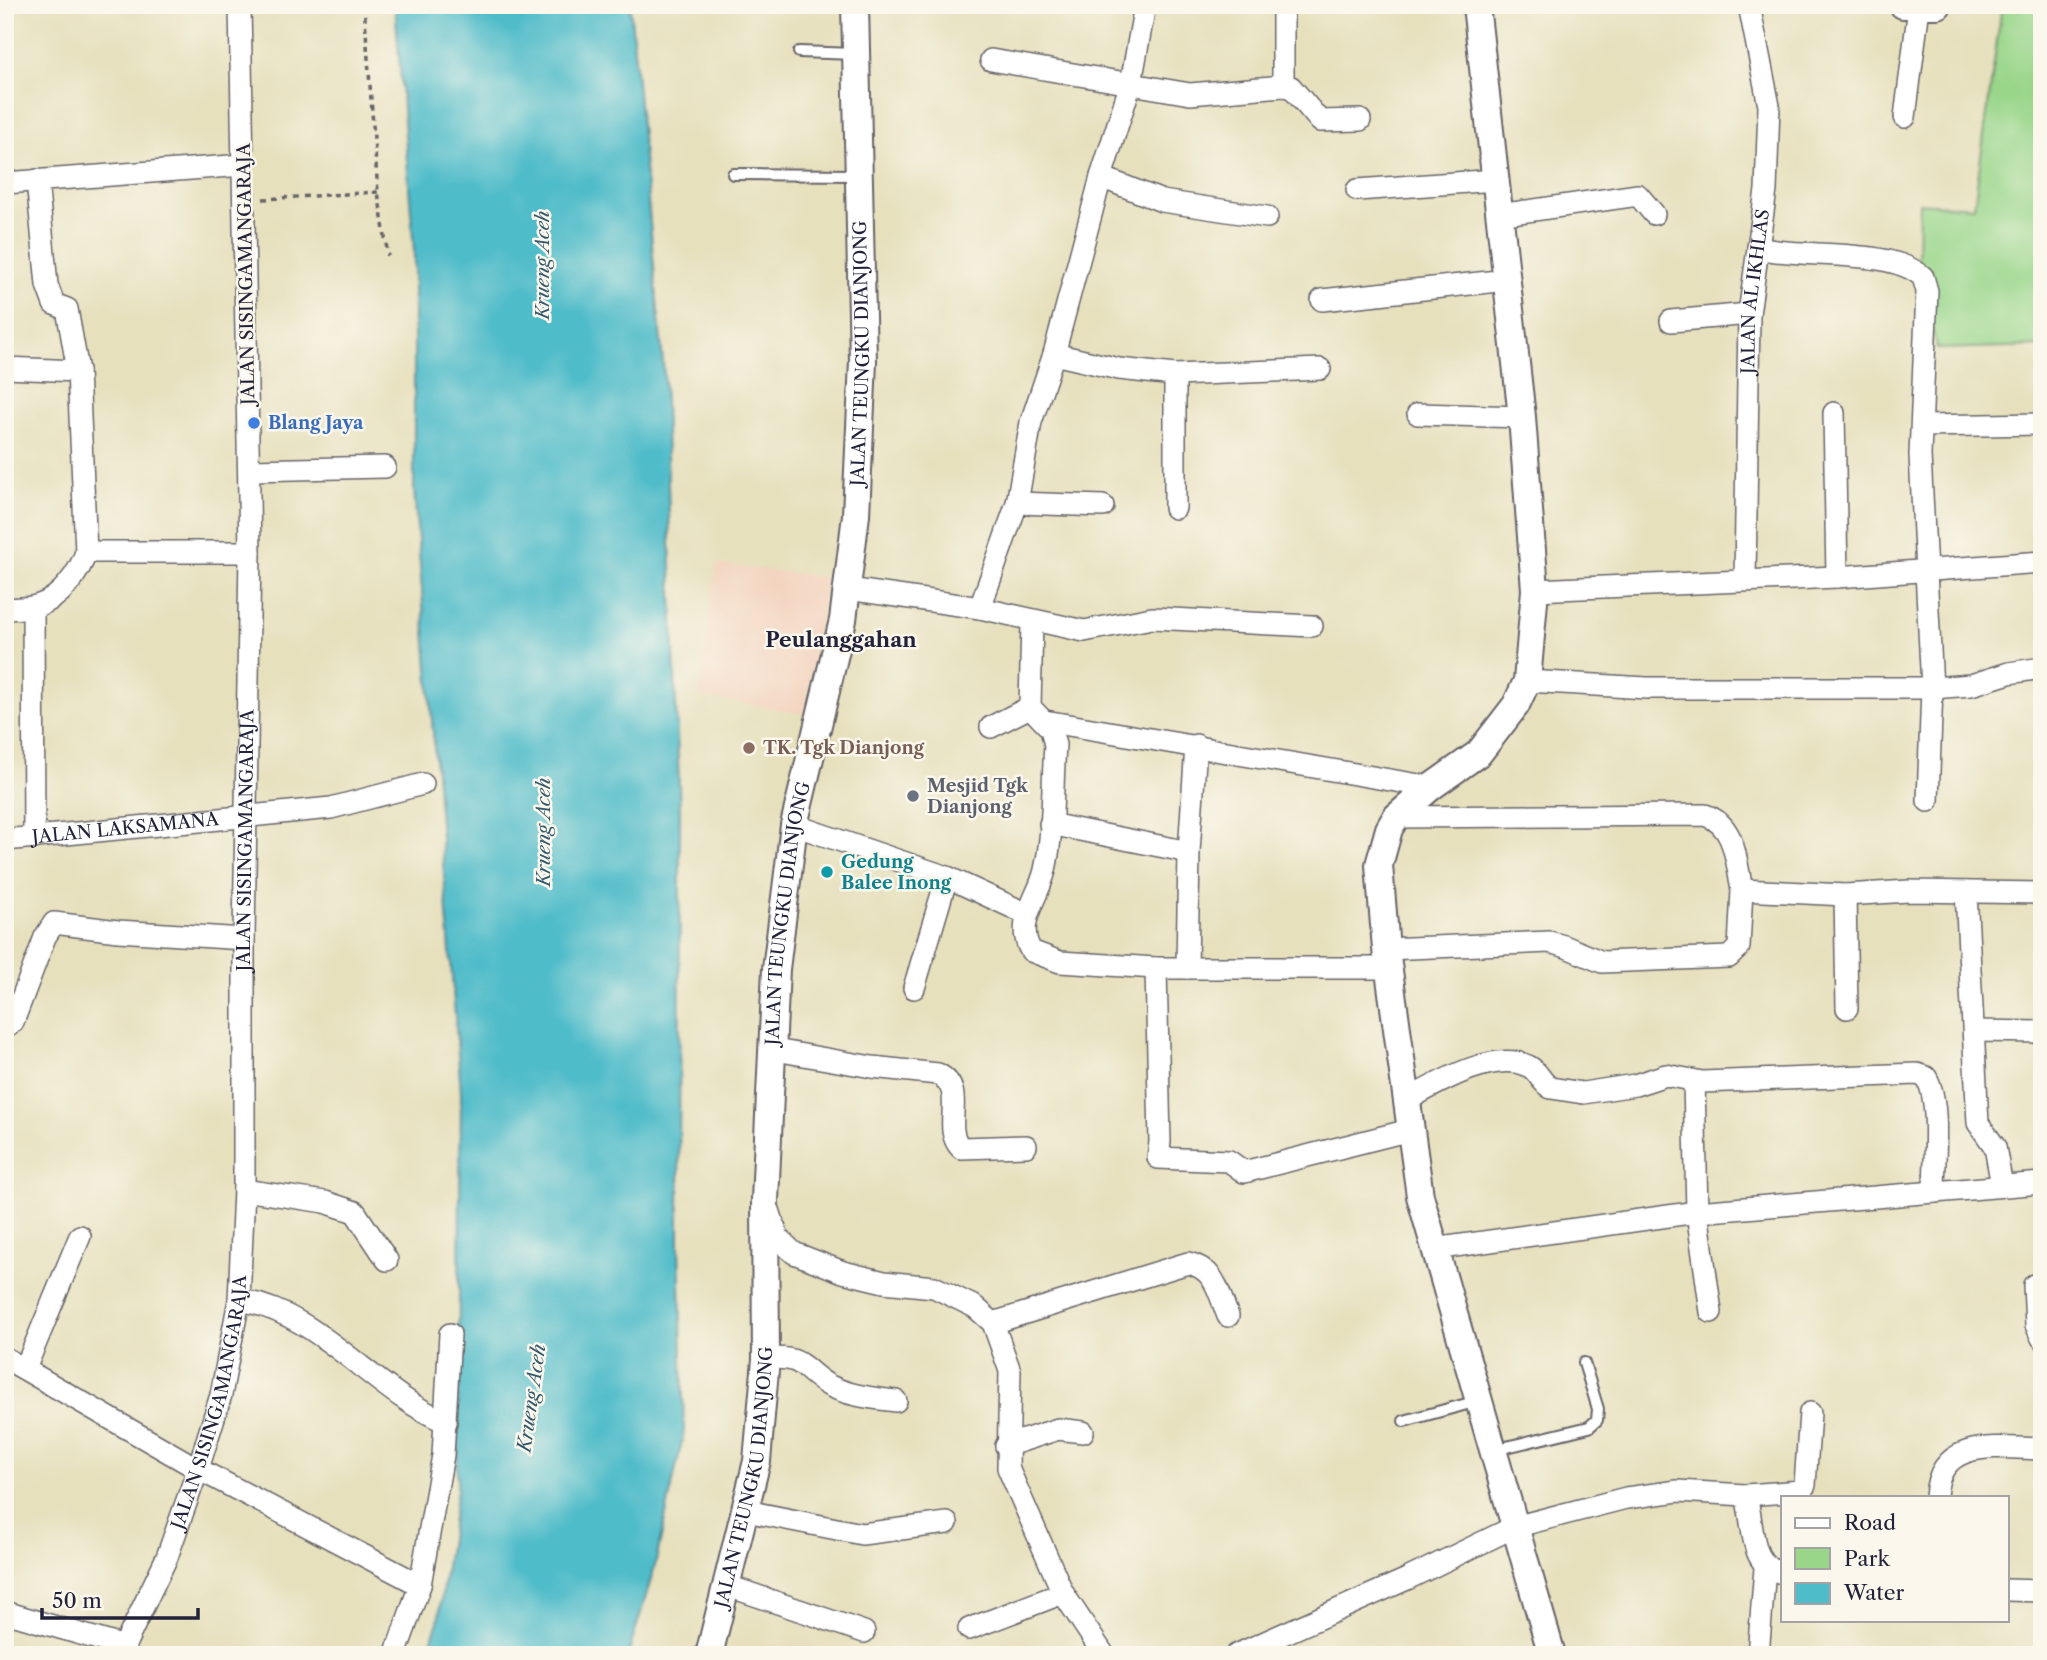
<svg xmlns="http://www.w3.org/2000/svg" width="2047" height="1660" viewBox="0 0 2047 1660" font-family="'Libre Caslon Text',serif">
  <style>
    .built { fill: #f3d4bf }
    .green { fill: #99d68a; stroke: #5e7c62; stroke-width: 2 }
    .water { fill: #4fbcc9; stroke: #386f82; stroke-width: 2 }
    .lines { fill: none; stroke-linecap: round; stroke-linejoin: round }
    .service-casing { stroke: #676468; stroke-width: 14 }
    .minor-casing { stroke: #676468; stroke-width: 24 }
    .tertiary-casing { stroke: #676468; stroke-width: 30 }
    .path { stroke: #676468; stroke-width: 3.5; stroke-dasharray: 5 5; stroke-linecap: butt }
    .service { stroke: #fff; stroke-width: 10 }
    .minor { stroke: #fff; stroke-width: 21 }
    .tertiary { stroke: #fff; stroke-width: 26 }
    .shop-dot { fill: #3f7fe0; stroke: #fbf7ec; stroke-width: 2.5 }
    .education-dot { fill: #8d6e63; stroke: #fbf7ec; stroke-width: 2.5 }
    .worship-dot { fill: #6b7280; stroke: #fbf7ec; stroke-width: 2.5 }
    .culture-dot { fill: #0f9aa8; stroke: #fbf7ec; stroke-width: 2.5 }
    .labels { text-anchor: middle; stroke-width: 5; stroke-linejoin: round; paint-order: stroke }
    .street-label { font-size: 18px; fill: #22223b; stroke: #fbf7ec }
    .shop-label { font-size: 18px; font-weight: bold; fill: #366cbe; stroke: #fbf7ec; text-anchor: start }
    .education-label { font-size: 18px; font-weight: bold; fill: #785e54; stroke: #fbf7ec; text-anchor: start }
    .worship-label { font-size: 18px; font-weight: bold; fill: #5b616d; stroke: #fbf7ec; text-anchor: start }
    .culture-label { font-size: 18px; font-weight: bold; fill: #0d838f; stroke: #fbf7ec; text-anchor: start }
    .water-label { font-size: 19px; font-style: italic; fill: #32586d; stroke: #fbf7ec }
    .quarter-label { font-size: 21px; font-weight: bold; fill: #22223b; stroke: #fbf7ec }
  </style>
  <rect width="100%" height="100%" fill="#fbf7ec"/>
  <filter id="ink" filterUnits="userSpaceOnUse"><feTurbulence type="fractalNoise" baseFrequency=".0143" numOctaves="2"/><feDisplacementMap in="SourceGraphic" scale="14" xChannelSelector="R" yChannelSelector="G"/><feConvolveMatrix kernelMatrix="1 2 1 2 8 2 1 2 1" color-interpolation-filters="sRGB"/></filter>
  <filter id="wash" filterUnits="userSpaceOnUse"><feTurbulence type="fractalNoise" baseFrequency=".00686" numOctaves="4" result="noise"/><feDisplacementMap in="SourceGraphic" scale="28" xChannelSelector="R" yChannelSelector="G"/><feGaussianBlur stdDeviation="1.57" result="paint"/><feColorMatrix in="noise" values="0 0 0 0 0 0 0 0 0 0 0 0 0 0 0 0 0 1.4 0 .05"/><feComposite in="paint" operator="in"/></filter>
  <g filter="url(#wash)">
    <rect width="100%" height="100%" fill="#e6e0bd"/>
    <!-- built -->
    <polygon class="built" points="716,564 827,577 804,714 699,696"/>
    <!-- green -->
    <polygon class="green" points="2002,5 2042,5 2042,346 1937,349 1918,271 1919,203 1974,207"/>
    <!-- water -->
    <polygon class="water" points="395,5 630,5 664,374 680,814 679,1245 684,1431 655,1566 628,1655 426,1655 438,1622 457,1490 461,1093 414,489 414,251"/>
  </g>
  <g filter="url(#ink)">
    <g class="lines">
      <!-- service casing -->
      <g class="service-casing">
        <g id="service">
          <polyline points="799,52 855,54"/>
          <polyline points="733,174 858,175"/>
          <polyline points="1404,1421 1478,1401"/>
          <polyline points="1494,1450 1589,1427 1597,1420 1598,1409 1584,1363"/>
        </g>
      </g>
      <!-- minor casing -->
      <g class="minor-casing">
        <g id="minor">
          <polyline points="1283,5 1283,86 1291,87 1320,121 1360,120"/>
          <polyline points="991,60 1190,94 1283,86"/>
          <polyline points="1905,117 1919,7"/>
          <polyline points="1101,177 1162,201 1267,217"/>
          <polyline points="37,180 47,285 54,304 67,309 78,371"/>
          <polyline points="5,183 244,165"/>
          <polyline points="1357,190 1496,180"/>
          <polyline points="1499,215 1638,195 1654,214"/>
          <path d="M1758,248c45,11 132,-1 165,29l4,14 -7,164 12,233 -4,113"/>
          <polyline points="1322,300 1507,280"/>
          <polyline points="1671,321 1749,314"/>
          <polyline points="1054,354 1119,369 1175,375 1320,369"/>
          <path d="M5,368l73,3 8,181c-6,20 -26,47 -47,53 -10,4 -23,3 -34,4"/>
          <polyline points="1175,375 1175,508"/>
          <polyline points="1834,413 1837,577"/>
          <polyline points="1418,414 1522,417"/>
          <polyline points="1923,426 2042,424"/>
          <polyline points="250,470 385,467"/>
          <polyline points="1017,503 1103,506"/>
          <polyline points="86,552 250,552"/>
          <path id="s1" d="M1745,580l4,-266 17,-124 3,-84 -20,-101"/>
          <polyline points="848,589 980,608 1084,631 1152,618 1312,626"/>
          <polyline points="1535,590 1837,577 2042,562"/>
          <polyline points="33,607 34,838"/>
          <polyline points="980,608 1017,503 1031,422 1054,354 1101,177 1131,83 1145,5"/>
          <polyline points="1527,681 1647,688 1932,688 1971,685 2009,673 2042,668"/>
          <path d="M1030,707l21,22 4,16c-3,41 -1,85 -10,125 -6,28 -31,52 -14,81l29,11 96,6h233"/>
          <polyline points="1030,707 1032,621"/>
          <polyline points="1045,721 1431,787"/>
          <polyline points="991,727 1030,707"/>
          <path d="M1396,817l309,-2c31,10 31,47 37,75l103,5 64,-4 133,2"/>
          <polyline points="1050,824 1189,852"/>
          <polyline points="794,825 947,877 1027,914"/>
          <path id="s2" d="M5,840l326,-32 92,-24"/>
          <polyline points="1966,892 1978,1123 1995,1147 2002,1186"/>
          <polyline points="1845,895 1847,1008"/>
          <polyline points="1386,949 1549,942 1564,946 1602,962 1729,957 1739,947 1742,890"/>
          <polyline points="1156,968 1160,1142 1158,1158 1229,1161 1244,1172 1410,1130"/>
          <polyline points="1187,968 1189,852 1196,745"/>
          <polyline points="914,988 947,877"/>
          <polyline points="5,1027 13,1022 45,937 54,923 118,931 244,939"/>
          <polyline points="1974,1031 2042,1032"/>
          <path d="M775,1050l97,17 66,7c31,16 2,53 23,74l65,-2"/>
          <polyline points="1694,1081 1697,1212 1711,1312"/>
          <path d="M1407,1100c29,-16 87,-51 121,-34 10,4 13,17 23,22l32,5 52,-8 31,-10 36,7 215,-8 9,3c15,24 8,85 8,115"/>
          <polyline points="244,1190 325,1202 355,1212 387,1260"/>
          <polyline points="769,1210 778,1238 794,1253 843,1272 884,1282 934,1287 975,1307 993,1323 1010,1371 1008,1468 1063,1593 1104,1655"/>
          <polyline points="1434,1249 1697,1212 2042,1183"/>
          <polyline points="2034,1285 2036,1325 2042,1338"/>
          <path d="M239,1300c81,12 133,91 207,122"/>
          <path d="M993,1323l195,-60c28,6 30,29 40,53"/>
          <polyline points="5,1358 198,1469 420,1585"/>
          <path d="M766,1359c39,-4 35,10 62,26 21,11 45,13 68,16"/>
          <polyline points="25,1369 80,1236"/>
          <polyline points="1006,1446 1058,1429 1083,1432"/>
          <polyline points="1745,1495 1801,1491 1805,1485 1810,1413"/>
          <path d="M1936,1497c3,-61 63,-49 106,-48"/>
          <polyline points="746,1511 862,1534 947,1523"/>
          <polyline points="728,1586 864,1632"/>
          <polyline points="2007,1590 2042,1591"/>
          <polyline points="5,1612 125,1647"/>
          <polyline points="969,1629 1063,1593"/>
          <path id="s3" d="M120,1655l47,-98 31,-88 23,-74 18,-95 5,-110v-251l6,-387 -10,-547"/>
          <polyline points="395,1655 420,1585 443,1455 450,1334"/>
          <path d="M1236,1655l171,-76 107,-52 112,-29 52,-7 67,4c11,28 1,71 38,78"/>
          <polyline points="1758,1655 1765,1568"/>
        </g>
      </g>
      <!-- tertiary casing -->
      <g class="tertiary-casing">
        <g id="tertiary">
          <polyline points="1476,5 1522,417 1535,590 1527,681 1516,705 1479,753 1431,787 1396,817 1389,829 1379,865 1386,949 1420,1196 1552,1655"/>
          <polyline points="1903,5 1938,5"/>
          <path id="s4" d="M709,1655l48,-194 9,-102 -1,-159 11,-231 18,-144 49,-205 13,-105 7,-154 -8,-356"/>
        </g>
      </g>
      <!-- path -->
      <g class="path">
        <polyline points="364,5 378,192 388,256"/>
        <polyline points="263,199 378,192"/>
      </g>
      <!-- service -->
      <use href="#service" class="service"/>
      <!-- minor -->
      <use href="#minor" class="minor"/>
      <!-- tertiary -->
      <use href="#tertiary" class="tertiary"/>
    </g>
  </g>
  <!-- markers -->
  <circle class="shop-dot" cx="254" cy="423" r="7"/>
  <circle class="education-dot" cx="749" cy="748" r="7"/>
  <circle class="worship-dot" cx="913" cy="796" r="7"/>
  <circle class="culture-dot" cx="827" cy="872" r="7"/>
  <g class="labels">
    <!-- street labels -->
    <g class="street-label">
      <text transform="translate(246 274) rotate(-91)" y="6">JALAN SISINGAMANGARAJA</text>
      <text dy="6" stroke="none"><textPath href="#s1" startOffset="289">JALAN AL IKHLAS</textPath></text>
      <text dy="6" stroke="none"><textPath href="#s4" startOffset="1316">JALAN TEUNGKU DIANJONG</textPath></text>
      <text dy="6" stroke="none"><textPath href="#s2" startOffset="121">JALAN LAKSAMANA</textPath></text>
      <text dy="6" stroke="none"><textPath href="#s3" startOffset="836">JALAN SISINGAMANGARAJA</textPath></text>
      <text dy="6" stroke="none"><textPath href="#s4" startOffset="749">JALAN TEUNGKU DIANJONG</textPath></text>
      <text dy="6" stroke="none"><textPath href="#s3" startOffset="270">JALAN SISINGAMANGARAJA</textPath></text>
      <text dy="6" stroke="none"><textPath href="#s4" startOffset="182">JALAN TEUNGKU DIANJONG</textPath></text>
    </g>
    <!-- shop labels -->
    <g class="shop-label">
      <text x="268" y="429">Blang Jaya</text>
    </g>
    <!-- education labels -->
    <g class="education-label">
      <text x="763" y="754">TK. Tgk Dianjong</text>
    </g>
    <!-- worship labels -->
    <g class="worship-label">
      <text x="927" y="792">Mesjid Tgk<tspan x="927" dy="21">Dianjong</tspan></text>
    </g>
    <!-- culture labels -->
    <g class="culture-label">
      <text x="841" y="868">Gedung<tspan x="841" dy="21">Balee Inong</tspan></text>
    </g>
    <!-- water labels -->
    <g class="water-label">
      <text transform="translate(542 265) rotate(-90)" y="7">Krueng Aceh</text>
      <text transform="translate(543 832) rotate(-90)" y="7">Krueng Aceh</text>
      <text transform="translate(531 1398) rotate(-82)" y="7">Krueng Aceh</text>
    </g>
    <!-- quarter labels -->
    <g class="quarter-label">
      <text x="841" y="647">Peulanggahan</text>
    </g>
  </g>
  <!-- margin -->
  <rect width="2047" height="1660" fill="none" stroke="#fbf7ec" stroke-width="28"/>
  <!-- legend -->
  <rect x="1781" y="1496" width="228" height="126" fill="#fbf7ec" stroke="#a4a2a5" stroke-width="2"/>
  <rect x="1795" y="1518" width="35" height="10" fill="#ffffff" stroke="#a4a2a5" stroke-width="2"/>
  <text x="1844" y="1530" font-size="21" fill="#22223b">Road</text>
  <rect x="1795" y="1548" width="35" height="21" fill="#99d68a" stroke="#a4a2a5" stroke-width="2"/>
  <text x="1844" y="1566" font-size="21" fill="#22223b">Park</text>
  <rect x="1795" y="1583" width="35" height="21" fill="#4fbcc9" stroke="#a4a2a5" stroke-width="2"/>
  <text x="1844" y="1600" font-size="21" fill="#22223b">Water</text>
  <!-- scale -->
  <path d="M42 1608v10h156v-10" fill="none" stroke="#22223b" stroke-width="3.5"/>
  <text x="52" y="1608" font-size="21" fill="#22223b" stroke="#fbf7ec" stroke-width="5" paint-order="stroke">50 m</text>
</svg>
